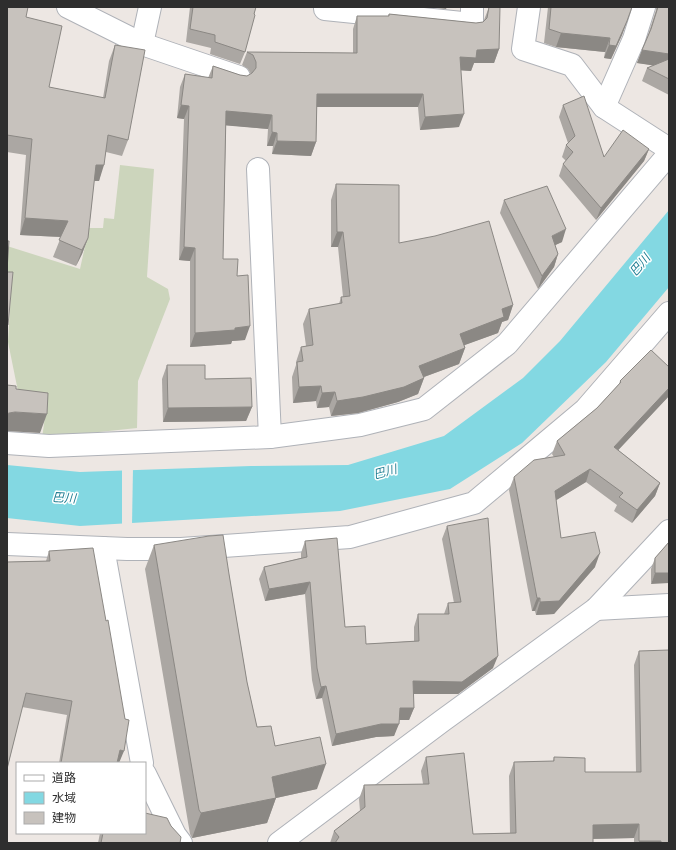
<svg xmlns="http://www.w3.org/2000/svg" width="676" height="850" viewBox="0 0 676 850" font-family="'Nunito Sans','Noto Sans JP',sans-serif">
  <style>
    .cemetery { fill: #ccd5bc }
    .water { fill: #83d8e2 }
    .pier { fill: #ede7e3 }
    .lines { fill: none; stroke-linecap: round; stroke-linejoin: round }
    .minor-casing { stroke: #afb2b8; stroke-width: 24 }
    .tertiary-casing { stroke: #afb2b8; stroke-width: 24 }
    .minor { stroke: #fff; stroke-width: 22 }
    .tertiary { stroke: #fff; stroke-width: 22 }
    .wall { fill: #aba7a3 }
    .shaded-wall { fill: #8b8884 }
    .building { fill: #c7c2bd; stroke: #8b8884 }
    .labels { text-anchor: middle; stroke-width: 3; stroke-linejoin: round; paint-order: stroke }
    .water-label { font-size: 12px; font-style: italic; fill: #1e7d92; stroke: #fff }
  </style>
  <rect width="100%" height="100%" fill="#ede7e3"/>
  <!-- cemetery -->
  <polygon class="cemetery" points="120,165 154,169 147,277 168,289 170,299 138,381 137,428 42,438 46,410 21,406 8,342 11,290 7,289 7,246 80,269 89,228 103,228 104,218 114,219"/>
  <!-- water -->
  <polygon class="water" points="669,210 669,287 606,362 522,443 450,489 340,511 80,526 7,518 7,465 80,472 251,466 348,465 444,436 523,378 560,341"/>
  <!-- pier -->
  <polygon class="pier" points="122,468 133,468 132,525 122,525"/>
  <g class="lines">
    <!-- minor casing -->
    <g class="minor-casing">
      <g id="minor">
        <polyline points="68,7 142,44 239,77"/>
        <polyline points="529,7 523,49 572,65 604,107 669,149"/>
        <polyline points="325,9 472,24 472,7"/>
        <polyline points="142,44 150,7"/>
        <polyline points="604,107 634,39 644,7"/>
        <polyline points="258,169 270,437"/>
        <polyline points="7,443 49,446 270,437 360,425 424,409 507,344 669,154"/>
        <polyline points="7,544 127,549 181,549 350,537 474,503 585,410 669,313"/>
        <polyline points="103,548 142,763"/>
        <polyline points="145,774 175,835 181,843"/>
        <polyline points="279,843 442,721 596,609 669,531"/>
      </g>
    </g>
    <!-- tertiary casing -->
    <g class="tertiary-casing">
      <polyline id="tertiary" points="596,609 669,605"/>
    </g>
    <!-- minor -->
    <use href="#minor" class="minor"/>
    <!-- tertiary -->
    <use href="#tertiary" class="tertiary"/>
  </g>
  <!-- wall -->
  <g class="wall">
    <polygon points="7,7 26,17 49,87 103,98 109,61 115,45 128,140 122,156 106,152 99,181 94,181 88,238 82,254 76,266 53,257 61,237 20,235 26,155 7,152"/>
    <polygon points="190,7 256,7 245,52 240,64 210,54 211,48 186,42"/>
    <polygon points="489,7 499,49 494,63 474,63 471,71 461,70 459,127 420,130 418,107 317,107 316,142 311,156 272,154 273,146 267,146 268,129 226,125 223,259 237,276 245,340 232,341 231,344 190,347 190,261 179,260 184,119 177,118 180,87 185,74 208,78 213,66 240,75 247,76 251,74 248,69 242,65 247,52 353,53 353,29 357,16 388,16 389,14 476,23 483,22 484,20"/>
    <polygon points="548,7 632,7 622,35 611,59 604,58 605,52 556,47 544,43"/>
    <polygon points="656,7 669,7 669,95 642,81 647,68 653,65 637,63 648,35 656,10"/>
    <polygon points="563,105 604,157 649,149 644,161 596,220 559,176 563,164 566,161 562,157 566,145 568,143 559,117"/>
    <polygon points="336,184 399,243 513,305 508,320 502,322 498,333 464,345 465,348 459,364 424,377 424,378 418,394 398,402 358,413 331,416 329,407 317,408 316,401 293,403 292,377 296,365 296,362 301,347 306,346 303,324 309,309 339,304 341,297 343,297 338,247 331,247 331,200"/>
    <polygon points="504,200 562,242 555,245 558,254 554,267 538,289 500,213"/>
    <polygon points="167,365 205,379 252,407 246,421 163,422 162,379"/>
    <polygon points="620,381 669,396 618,450 660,483 655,496 632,523 614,511 617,505 586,482 556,500 561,538 595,567 554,614 536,615 535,611 532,611 509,490 514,477 554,457 552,454 557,441 597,408 619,384"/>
    <polygon points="447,526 493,668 458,694 413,694 414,708 409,720 399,720 394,736 376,737 332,746 322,698 316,699 312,680 305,594 265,601 259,579 264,567 301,558 301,553 305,541 345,627 366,644 414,641 414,627 418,614 444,614 448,603 454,603 442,539"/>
    <polygon points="669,542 651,584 651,569 655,558"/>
    <polygon points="154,545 229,574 247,682 257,727 317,789 276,798 267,823 192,838 190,834 145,569"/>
    <polygon points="49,551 119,763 59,763 67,715 22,707 7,770 7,562 46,561"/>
    <polygon points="639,651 669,843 634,843 634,838 593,839 593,843 330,843 334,831 360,811 359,799 364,785 423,784 421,771 426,757 473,834 510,833 509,776 514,762 553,761 554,757 585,772 636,772 634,665"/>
    <polygon points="100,833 145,833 180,843 98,843"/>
  </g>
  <!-- shaded-wall -->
  <g class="shaded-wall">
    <polygon points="429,7 447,7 446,9"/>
    <polygon points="627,21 622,35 611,59 604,58 609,45"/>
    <polygon points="561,33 610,38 605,52 556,47"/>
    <polygon points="499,49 494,63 474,63 471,71 455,70 460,57 477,50"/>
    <polygon points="642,50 669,54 669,68 637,63"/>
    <polygon points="317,94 423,94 418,107 313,107"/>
    <polygon points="181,105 189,106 184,119 177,118"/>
    <polygon points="226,111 272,115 268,129 221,125"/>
    <polygon points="464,114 459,127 420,130 425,117"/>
    <polygon points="272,132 277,133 273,146 267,146"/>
    <polygon points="277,141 316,142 311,156 272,154"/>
    <polygon points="649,149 644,161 596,220 601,208"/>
    <polygon points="96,165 104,165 99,181 90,181"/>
    <polygon points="25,218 68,221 62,237 20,235"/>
    <polygon points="566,229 562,242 547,249 552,236"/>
    <polygon points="337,232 343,232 338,247 331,247"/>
    <polygon points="88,238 82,254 76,266 82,250"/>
    <polygon points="184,247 195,248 190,261 179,260"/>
    <polygon points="558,254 554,267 538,289 542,276"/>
    <polygon points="513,305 508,320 502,322 498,333 454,349 460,334 502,309"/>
    <polygon points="250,326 245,340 232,341 231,344 190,347 195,333"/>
    <polygon points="465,348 459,364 413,381 419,366"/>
    <polygon points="424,378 418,394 398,402 358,413 331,416 337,401"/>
    <polygon points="321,386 316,401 293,403 299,387"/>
    <polygon points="669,388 669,396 609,460 614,447"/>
    <polygon points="335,392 329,407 317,408 322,393"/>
    <polygon points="252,407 246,421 163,422 168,408"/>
    <polygon points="15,412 47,414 40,433 7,431 7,414 9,413"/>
    <polygon points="590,469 586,482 550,504 555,491"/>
    <polygon points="660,483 655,496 632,523 637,510"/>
    <polygon points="600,553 595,567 554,614 536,615 540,602"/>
    <polygon points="655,573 669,573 669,583 651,584"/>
    <polygon points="310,582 305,594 265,601 269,589"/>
    <polygon points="537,598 540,598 535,611 532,611"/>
    <polygon points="498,656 493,668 458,694 408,694 413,681"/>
    <polygon points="326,686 322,698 316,699 321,687"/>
    <polygon points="400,708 414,708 409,720 396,720"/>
    <polygon points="381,724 399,724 394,736 376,737 332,746 336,734"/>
    <polygon points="120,750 124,751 119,763 115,763"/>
    <polygon points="326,764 317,789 276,798 267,823 192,838 201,813 272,777"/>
    <polygon points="639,824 634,838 588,839 593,825"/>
    <polygon points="639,841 661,841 660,843 639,843"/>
  </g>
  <!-- building -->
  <g class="building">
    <polygon points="7,7 28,7 26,17 62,26 49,87 105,98 115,45 145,50 128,140 108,135 104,165 96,165 88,238 82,250 59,240 68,221 25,218 32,139 7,135"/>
    <polygon points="193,7 256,7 254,14 255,15 245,52 215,42 215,35 190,29"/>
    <polygon points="489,7 500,7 499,49 477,50 476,58 460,57 464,114 425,117 423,94 317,94 316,142 277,141 277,133 272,132 272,115 226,111 223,259 238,259 237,276 248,275 250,326 235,328 235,330 195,333 195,248 184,247 189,106 181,105 185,74 212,78 213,66 240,75 247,76 252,73 256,68 256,62 253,55 247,52 357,53 357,16 389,16 389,14 476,23 483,22 487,18"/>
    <polygon points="551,7 632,7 627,21 616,46 609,45 610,38 561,33 549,29"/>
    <polygon points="658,7 669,7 669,54 642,50 651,29"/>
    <polygon points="669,59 669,79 647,68"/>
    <polygon points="584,96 604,157 623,130 649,149 601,208 563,164 573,152 566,145 575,136 563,105"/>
    <polygon points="336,184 399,185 399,243 435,236 489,221 513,305 502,309 504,317 460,334 465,348 419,366 424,378 404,387 363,397 337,401 335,392 322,393 321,386 299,387 297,362 303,361 301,347 313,345 309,309 342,303 341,297 350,296 343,232 337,232"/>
    <polygon points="547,186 566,229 552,236 558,254 542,276 504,200"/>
    <polygon points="7,241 9,241 7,270"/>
    <polygon points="7,272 13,272 8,325 7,325"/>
    <polygon points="651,350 669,367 669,388 614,447 660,483 637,510 619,497 623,493 590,469 555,491 561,538 595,532 600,553 559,601 540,602 540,598 537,598 514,477 534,460 565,455 557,441 597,408 621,382 620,381"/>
    <polygon points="167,365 205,365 205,379 251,378 252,407 168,408"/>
    <polygon points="7,385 16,386 16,389 48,393 47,414 15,412 9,413 7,414"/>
    <polygon points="488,518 498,656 462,682 413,681 414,708 400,708 399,724 381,724 336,734 326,686 321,687 317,668 310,582 269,589 264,567 307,557 305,541 337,538 345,627 365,626 366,644 419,641 418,614 449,614 448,603 461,602 447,526"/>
    <polygon points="223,535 229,574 247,682 257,727 271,726 275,746 320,737 326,764 272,777 276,798 201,813 199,810 154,545 209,536"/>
    <polygon points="669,542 669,573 655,573 655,558"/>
    <polygon points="93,548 106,621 108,620 125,719 129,720 124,751 120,750 117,763 61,763 72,701 26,693 7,769 7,562 50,561 49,551"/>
    <polygon points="669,650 669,843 661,843 661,841 639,841 639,824 593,825 593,843 335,843 339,837 334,831 365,807 364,785 429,784 426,757 464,753 473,834 516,833 514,762 554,761 554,757 585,758 585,772 641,772 639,651"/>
    <polygon points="145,813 167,818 171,826 181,837 180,843 101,843 103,833 145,833"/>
  </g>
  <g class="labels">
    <!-- water labels -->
    <g class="water-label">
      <text transform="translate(640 265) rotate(-50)" y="4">巴川</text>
      <text transform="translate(385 472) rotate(-15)" y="4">巴川</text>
      <text transform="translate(64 498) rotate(3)" y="4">巴川</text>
    </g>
  </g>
  <!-- border -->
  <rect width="676" height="850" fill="none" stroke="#2e2e2e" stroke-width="16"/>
  <!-- legend -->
  <rect x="16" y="762" width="130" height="72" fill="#ffffff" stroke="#ababab"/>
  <rect x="24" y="775" width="20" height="6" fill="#ffffff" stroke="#ababab"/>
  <text x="52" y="782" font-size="12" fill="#2e2e2e">道路</text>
  <rect x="24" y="792" width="20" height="12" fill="#83d8e2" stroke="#ababab"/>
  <text x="52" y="802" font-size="12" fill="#2e2e2e">水域</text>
  <rect x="24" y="812" width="20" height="12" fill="#c7c2bd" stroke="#ababab"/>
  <text x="52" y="822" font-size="12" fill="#2e2e2e">建物</text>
</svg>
